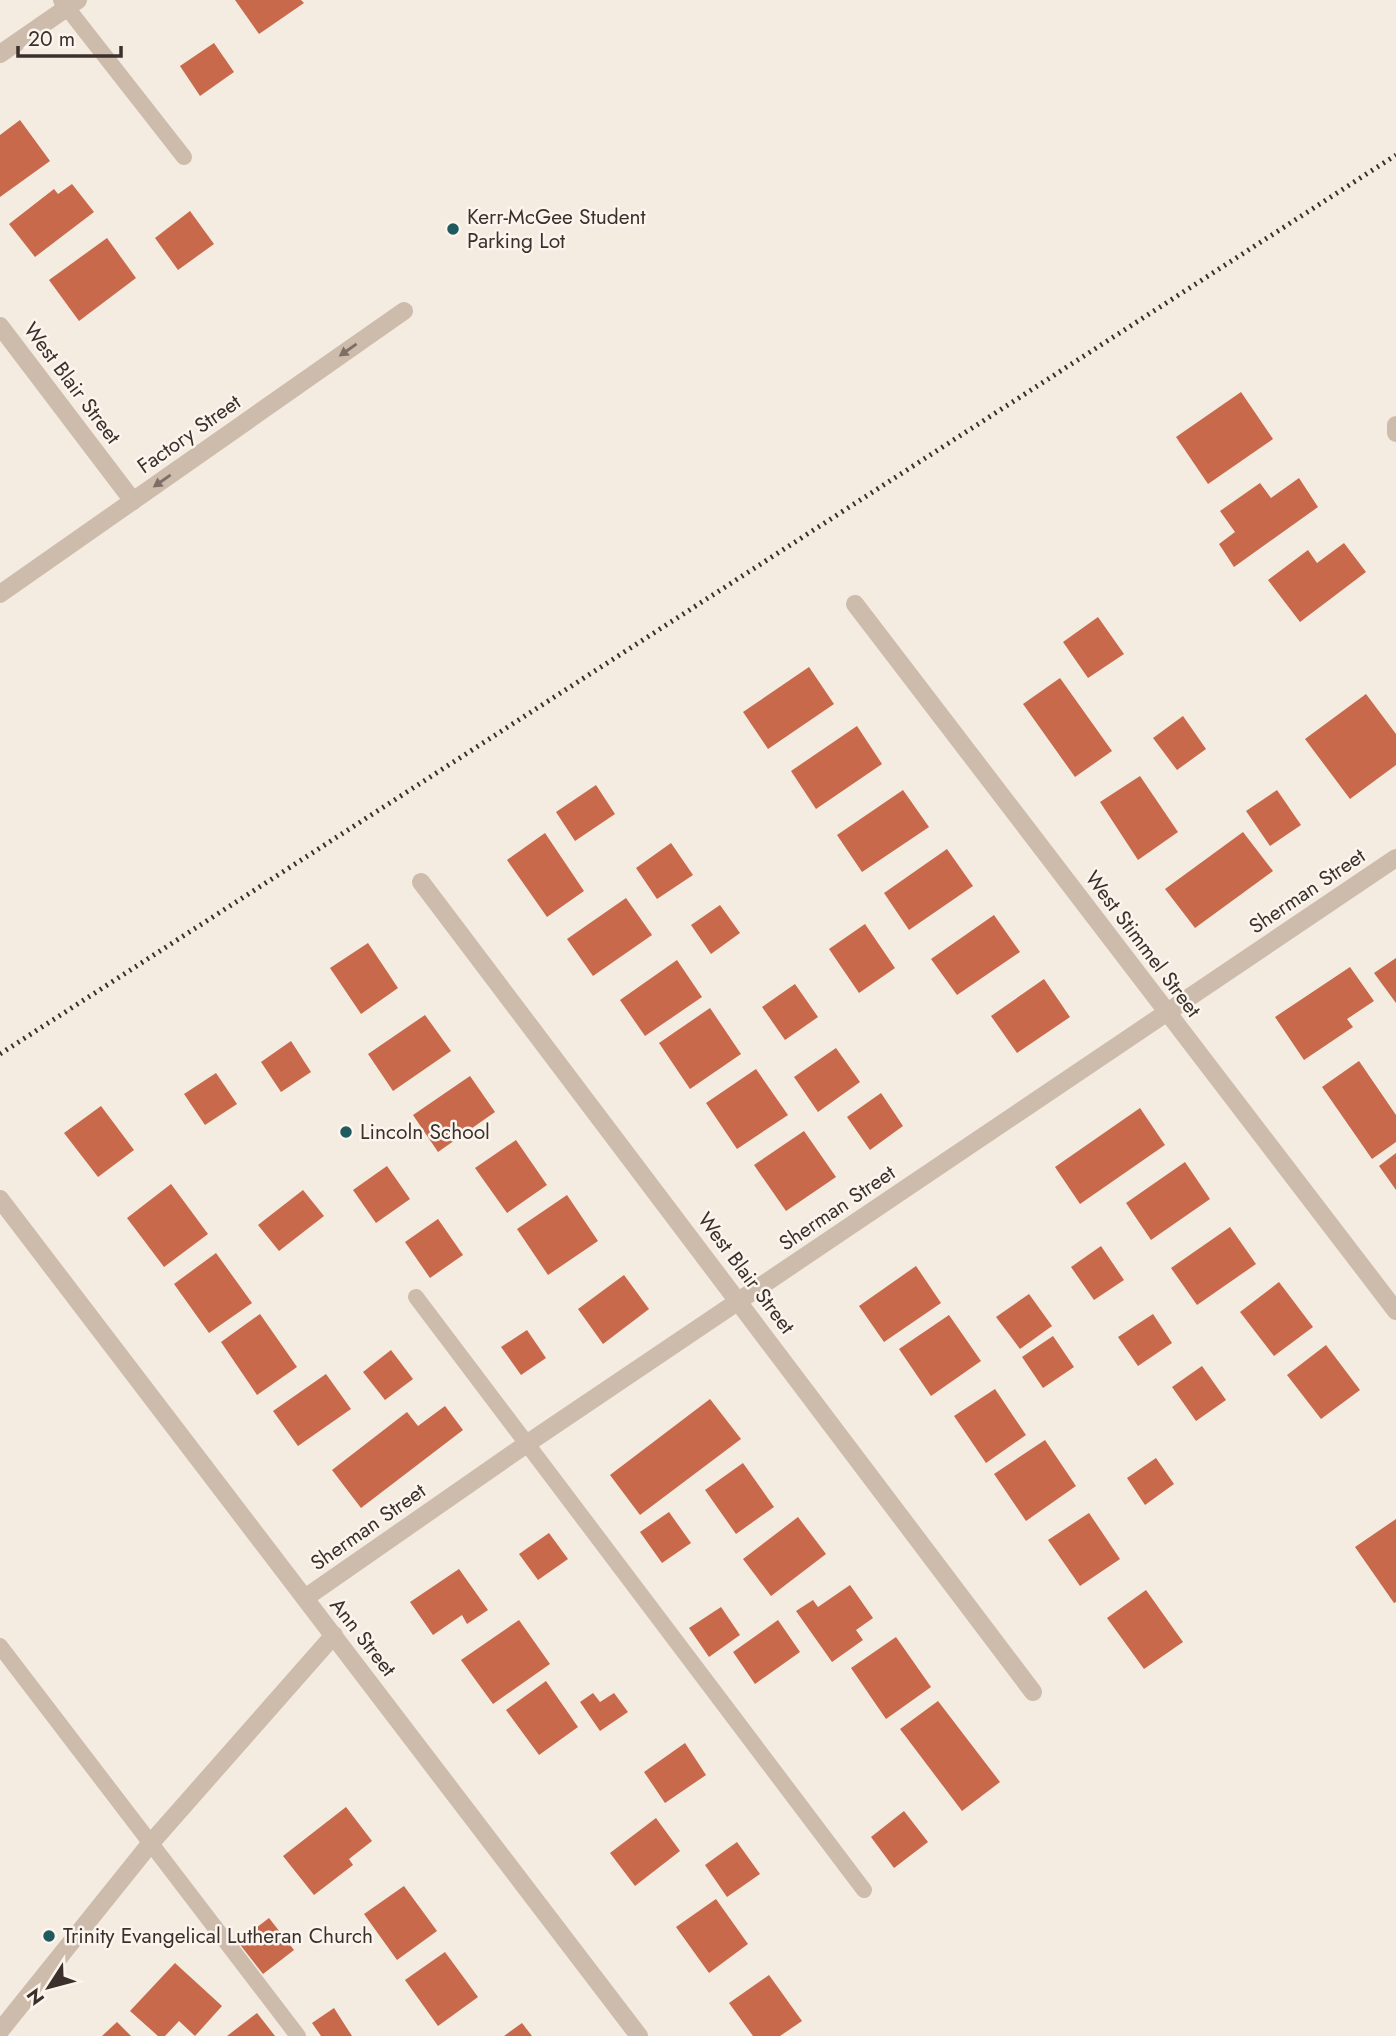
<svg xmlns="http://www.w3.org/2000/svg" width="1396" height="2036" viewBox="0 0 1396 2036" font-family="Jost,sans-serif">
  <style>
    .building { fill: #c8694b }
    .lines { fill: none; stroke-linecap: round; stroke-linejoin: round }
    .lane { stroke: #cdbbac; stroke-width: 16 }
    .street { stroke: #cdbbac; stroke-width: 18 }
    .rail { stroke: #3b302b; stroke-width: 5; stroke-dasharray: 2 5; stroke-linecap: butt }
    .oneway { fill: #7d6f65 }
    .poi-dot { fill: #1f5a5e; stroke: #fbf5ee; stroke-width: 2.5 }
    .labels { text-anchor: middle; stroke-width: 5; stroke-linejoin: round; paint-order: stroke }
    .poi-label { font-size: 21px; fill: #3b302b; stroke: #fbf5ee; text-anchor: start }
    .street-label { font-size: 21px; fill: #3b302b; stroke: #fbf5ee }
  </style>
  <rect width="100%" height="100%" fill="#f4ebe1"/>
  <!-- building -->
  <g class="building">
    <polygon points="235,0 301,0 304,3 259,34"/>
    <polygon points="214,43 234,72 200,96 180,66"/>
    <polygon points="20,120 50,161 0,197 0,135"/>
    <polygon points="72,184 94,212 35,257 9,224 54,189 58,194"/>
    <polygon points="190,211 214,244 178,270 155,238"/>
    <polygon points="107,238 136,278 79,321 49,280"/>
    <polygon points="1241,392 1273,439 1208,484 1176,437"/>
    <polygon points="1299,478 1318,507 1234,567 1219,544 1235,532 1220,511 1260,483 1271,498"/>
    <polygon points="1344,543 1366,572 1300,622 1268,580 1308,550 1317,563"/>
    <polygon points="1098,617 1124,654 1088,678 1063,642"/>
    <polygon points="809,667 834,704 768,749 743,712"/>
    <polygon points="1060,678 1112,751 1075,777 1023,704"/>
    <polygon points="1366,694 1396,734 1396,765 1350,799 1305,739"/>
    <polygon points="1183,716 1206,749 1177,770 1153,738"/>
    <polygon points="857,726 882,764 816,809 791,771"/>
    <polygon points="1140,776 1178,832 1138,860 1100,802"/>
    <polygon points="596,785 615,814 575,841 556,812"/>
    <polygon points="903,790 929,827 862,872 837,835"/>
    <polygon points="1277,790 1301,825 1270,846 1246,811"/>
    <polygon points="1243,832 1273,871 1195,928 1165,889"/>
    <polygon points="545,833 584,891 547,917 507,860"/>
    <polygon points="671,843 693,875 657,899 636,868"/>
    <polygon points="947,849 973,886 909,930 884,893"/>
    <polygon points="626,898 652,935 593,976 567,939"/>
    <polygon points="720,905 740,933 711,954 691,925"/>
    <polygon points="994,915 1020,952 957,995 931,959"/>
    <polygon points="865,924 895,968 859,993 829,949"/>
    <polygon points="368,943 398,988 361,1014 330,968"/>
    <polygon points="1396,958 1396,1003 1374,973"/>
    <polygon points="677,960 702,997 645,1036 620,1000"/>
    <polygon points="1350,967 1374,1001 1347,1019 1353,1027 1304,1060 1275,1017"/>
    <polygon points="1044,979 1070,1017 1017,1053 991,1016"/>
    <polygon points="795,984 818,1017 785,1040 762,1007"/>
    <polygon points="710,1008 741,1054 690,1089 659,1043"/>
    <polygon points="425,1015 451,1051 393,1091 368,1054"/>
    <polygon points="291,1041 311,1072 281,1092 261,1062"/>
    <polygon points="836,1048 860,1082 818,1112 794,1077"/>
    <polygon points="1359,1061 1396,1115 1396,1142 1372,1159 1322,1087"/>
    <polygon points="756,1069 788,1115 737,1149 706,1103"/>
    <polygon points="216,1073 237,1104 205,1125 184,1094"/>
    <polygon points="470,1076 495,1112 438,1152 413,1115"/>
    <polygon points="881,1093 903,1126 870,1150 847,1117"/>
    <polygon points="101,1106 134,1150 98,1177 64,1133"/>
    <polygon points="1140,1108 1165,1145 1080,1204 1055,1167"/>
    <polygon points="804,1131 836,1177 786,1211 754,1165"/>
    <polygon points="516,1140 547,1185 507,1213 475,1168"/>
    <polygon points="1396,1153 1396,1190 1379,1166"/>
    <polygon points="1185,1162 1210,1199 1151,1240 1126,1203"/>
    <polygon points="387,1166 410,1199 376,1223 353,1190"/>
    <polygon points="171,1184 208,1234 164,1267 127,1218"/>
    <polygon points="303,1190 324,1216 279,1251 258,1225"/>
    <polygon points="567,1195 598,1241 548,1275 517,1229"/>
    <polygon points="438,1219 463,1255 430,1278 405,1242"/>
    <polygon points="1230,1227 1256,1264 1197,1305 1171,1268"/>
    <polygon points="1101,1246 1124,1280 1094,1300 1071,1267"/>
    <polygon points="216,1253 252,1303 209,1333 174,1284"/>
    <polygon points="916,1266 941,1303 884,1342 859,1306"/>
    <polygon points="624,1275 649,1309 603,1344 578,1309"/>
    <polygon points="1279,1282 1313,1327 1274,1356 1240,1312"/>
    <polygon points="1029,1294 1052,1326 1020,1349 996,1317"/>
    <polygon points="260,1314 297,1367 257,1395 221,1342"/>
    <polygon points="1153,1314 1172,1343 1138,1366 1118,1337"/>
    <polygon points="949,1315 981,1361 931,1396 899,1349"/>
    <polygon points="527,1330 546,1358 521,1375 501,1347"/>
    <polygon points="1053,1336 1074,1367 1043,1388 1022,1357"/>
    <polygon points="1326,1345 1360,1390 1321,1419 1287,1375"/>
    <polygon points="391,1350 413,1379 385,1400 363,1372"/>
    <polygon points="1202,1366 1226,1400 1196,1421 1172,1387"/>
    <polygon points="326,1374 351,1409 298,1446 273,1411"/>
    <polygon points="995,1389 1026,1435 986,1463 954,1416"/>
    <polygon points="710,1399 741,1439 640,1515 610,1475"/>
    <polygon points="445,1406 463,1430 361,1508 332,1470 407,1412 418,1426"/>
    <polygon points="1045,1440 1076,1486 1026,1521 994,1474"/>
    <polygon points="1156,1458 1174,1484 1145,1505 1127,1478"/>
    <polygon points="743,1463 774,1507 736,1534 705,1490"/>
    <polygon points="669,1512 691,1543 662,1563 640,1532"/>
    <polygon points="1089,1513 1120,1559 1080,1586 1048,1540"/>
    <polygon points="798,1517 826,1554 771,1596 743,1559"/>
    <polygon points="1396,1519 1396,1602 1394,1603 1355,1547"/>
    <polygon points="549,1533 568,1559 538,1580 519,1554"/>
    <polygon points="459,1569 488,1610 467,1624 462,1615 433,1635 410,1602"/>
    <polygon points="850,1585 873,1618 856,1630 863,1640 832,1662 796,1611 813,1600 818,1607"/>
    <polygon points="1146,1590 1183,1642 1144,1669 1107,1618"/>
    <polygon points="721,1607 740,1635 709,1657 689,1628"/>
    <polygon points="519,1620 550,1664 493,1704 461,1660"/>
    <polygon points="778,1620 800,1652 755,1684 733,1652"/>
    <polygon points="896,1637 931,1687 886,1719 851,1668"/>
    <polygon points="546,1681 578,1727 539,1755 506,1710"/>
    <polygon points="593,1693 600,1702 614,1693 628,1712 600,1731 580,1702"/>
    <polygon points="938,1701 1000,1782 962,1811 900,1729"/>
    <polygon points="685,1743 706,1775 665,1803 644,1772"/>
    <polygon points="346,1807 372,1841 349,1859 353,1865 314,1895 283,1856"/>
    <polygon points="904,1811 928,1842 894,1868 871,1837"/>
    <polygon points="656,1818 680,1851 635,1886 610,1853"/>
    <polygon points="737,1842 760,1874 727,1897 705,1865"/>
    <polygon points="404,1886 437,1931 397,1960 364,1914"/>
    <polygon points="716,1899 748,1944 709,1973 676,1927"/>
    <polygon points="269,1918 294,1950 263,1974 238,1942"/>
    <polygon points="445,1952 478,1997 438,2026 405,1980"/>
    <polygon points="175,1963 222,2006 195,2036 179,2021 165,2036 158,2036 130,2011"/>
    <polygon points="769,1975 802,2021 780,2036 753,2036 729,2003"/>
    <polygon points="334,2008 352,2036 321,2036 312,2023"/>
    <polygon points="257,2013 275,2036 227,2036"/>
    <polygon points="117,2022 131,2036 102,2036"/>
    <polygon points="522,2023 532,2036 504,2036"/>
  </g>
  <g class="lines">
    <!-- lane -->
    <g class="lane">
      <polyline points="61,0 184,157"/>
      <polyline points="416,1297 864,1890"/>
      <polyline points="0,1646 298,2036"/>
    </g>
    <!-- street -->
    <g class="street">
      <polyline points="0,54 78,0"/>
      <polyline points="0,326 133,501"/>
      <polyline points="1396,425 1396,433"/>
      <polyline points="0,594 404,311"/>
      <polyline points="855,604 1396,1311"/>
      <polyline points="421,882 1033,1692"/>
      <polyline points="0,1199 639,2036"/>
      <polyline points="305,1598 528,1443 1396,858"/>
      <polyline points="0,2031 150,1844 334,1635"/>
    </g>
    <!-- rail -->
    <polyline class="rail" points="0,1054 1396,155"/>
  </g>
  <!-- one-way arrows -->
  <defs><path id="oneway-solid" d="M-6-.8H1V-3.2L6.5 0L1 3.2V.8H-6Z" transform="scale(1.75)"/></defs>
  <g class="oneway">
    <use href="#oneway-solid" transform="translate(348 350) rotate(145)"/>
    <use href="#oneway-solid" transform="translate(162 481) rotate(145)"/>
  </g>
  <!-- markers -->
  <g class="poi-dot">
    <circle cx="453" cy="229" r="7"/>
    <circle cx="346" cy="1132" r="7"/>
    <circle cx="49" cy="1936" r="7"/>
  </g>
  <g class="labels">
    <!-- poi labels -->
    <g class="poi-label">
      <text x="467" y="224">Kerr-McGee Student<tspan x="467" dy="24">Parking Lot</tspan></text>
      <text x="360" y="1139">Lincoln School</text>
      <text x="63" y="1943">Trinity Evangelical Lutheran Church</text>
    </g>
    <!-- street labels -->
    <g class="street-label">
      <text transform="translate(72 383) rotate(53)" y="7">West Blair Street</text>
      <text transform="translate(189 434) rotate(-35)" y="7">Factory Street</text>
      <text transform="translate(1307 891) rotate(-34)" y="7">Sherman Street</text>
      <text transform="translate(1143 944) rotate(53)" y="7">West Stimmel Street</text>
      <text transform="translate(837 1208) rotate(-34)" y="7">Sherman Street</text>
      <text transform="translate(746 1273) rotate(53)" y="7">West Blair Street</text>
      <text transform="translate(368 1527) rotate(-35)" y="7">Sherman Street</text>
      <text transform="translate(363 1637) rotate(52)" y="7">Ann Street</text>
    </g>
  </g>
  <!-- north arrow -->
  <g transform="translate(49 1987) rotate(234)" stroke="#fbf5ee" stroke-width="5" paint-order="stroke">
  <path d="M0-5L12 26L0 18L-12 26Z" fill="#3b302b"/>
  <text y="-10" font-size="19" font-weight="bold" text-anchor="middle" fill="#3b302b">N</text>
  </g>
  <!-- scale -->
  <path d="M18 46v10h103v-10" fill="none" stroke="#3b302b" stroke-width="3.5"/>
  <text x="28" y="46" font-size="21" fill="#3b302b" stroke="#fbf5ee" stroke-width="5" paint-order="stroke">20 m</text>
</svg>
